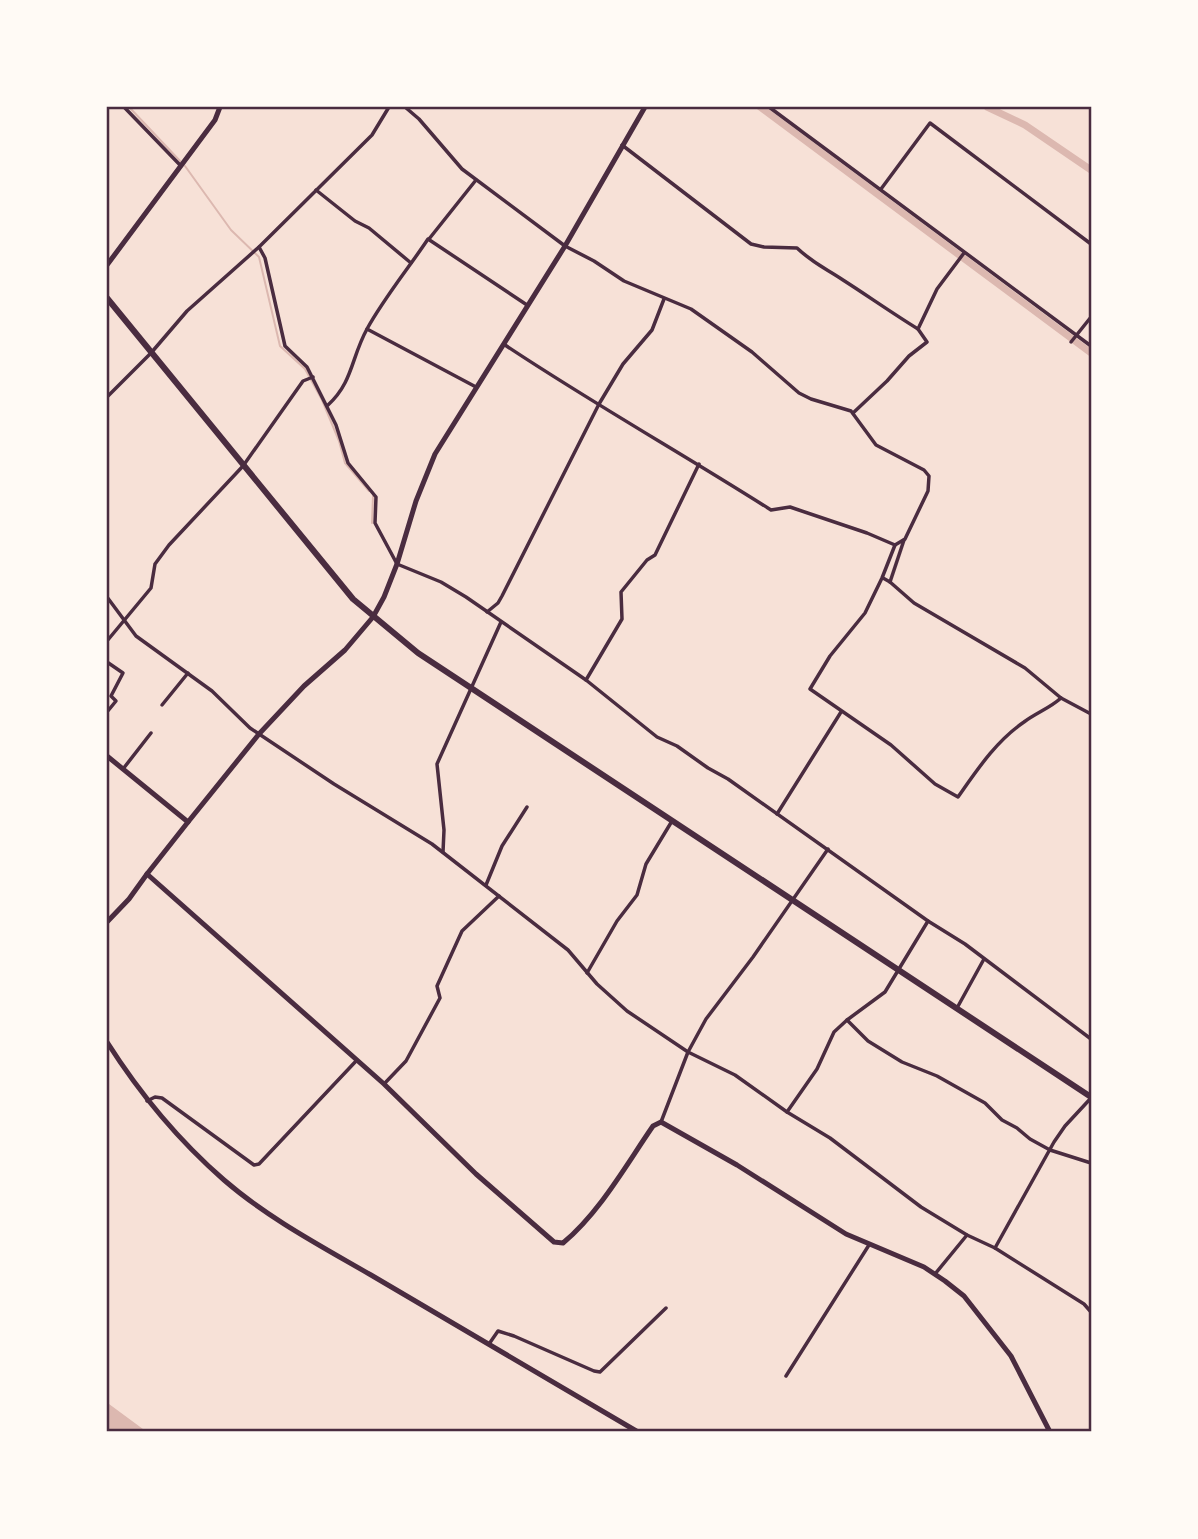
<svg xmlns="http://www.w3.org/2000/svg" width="1198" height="1539" viewBox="0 0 1198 1539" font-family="Raleway,sans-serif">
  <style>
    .water { fill: #dcb8b0 }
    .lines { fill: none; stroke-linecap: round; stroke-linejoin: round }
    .stream { stroke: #dcb8b0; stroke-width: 2 }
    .canal { stroke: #dcb8b0; stroke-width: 7 }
    .minor { stroke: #4a2c40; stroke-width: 3.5 }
    .tertiary { stroke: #4a2c40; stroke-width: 5 }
    .secondary { stroke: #4a2c40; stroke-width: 5 }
    .trunk { stroke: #4a2c40; stroke-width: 6 }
    .neatline { fill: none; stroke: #4a2c40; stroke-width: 2.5 }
  </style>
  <rect width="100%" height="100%" fill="#f7e1d7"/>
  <!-- water -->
  <polygon class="water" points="107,1402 109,1404 147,1432 107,1432"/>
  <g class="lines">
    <!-- stream -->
    <g class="stream">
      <polyline points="129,107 181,162"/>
      <polyline points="185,166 231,230 259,257 280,346 305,369 322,400 339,441 345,463 369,491"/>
      <polyline points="372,523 373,496"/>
    </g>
    <!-- canal -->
    <g class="canal">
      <polyline points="760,107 1091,353"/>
      <polyline points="987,107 1025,125 1091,170"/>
    </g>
    <!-- minor -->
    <g class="minor">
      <polyline points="124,107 180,165"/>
      <path d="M405,107l14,12 43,50 103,77 29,15 30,20 67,28 61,43 47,41 12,6 40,12 25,34 48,25 5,6 -1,15 -23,48 -10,6 -13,33 -17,35 -35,43 -20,33 81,56 44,39 23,13c19,-27 38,-56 66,-75 12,-9 26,-14 37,-24"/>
      <polyline points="769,107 1091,346"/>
      <path d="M622,145l129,99 13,3 33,1c17,16 28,20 46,32 25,16 49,33 75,49"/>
      <polyline points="881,189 930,123 1091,244"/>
      <polyline points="316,190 355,221 369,228 411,263"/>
      <polyline points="429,239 476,180"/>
      <polyline points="259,247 265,258 285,346 307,367 336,425 348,463 376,497 375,523 397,564 441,582 466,597 586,680 657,737 677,746 708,768 728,779 928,921 965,944 1091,1039"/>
      <polyline points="367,329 476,387"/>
      <polyline points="1071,342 1091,317"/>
      <path d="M505,345c87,58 178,109 266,165l19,-3 77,26 28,12"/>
      <polyline points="107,397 151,353 187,311 259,247 372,135 389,107"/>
      <path d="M328,405c25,-23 23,-47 39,-76 17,-31 41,-60 61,-90l99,66"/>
      <polyline points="853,413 887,381 909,356 927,342 918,329 937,289 964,253"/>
      <polyline points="883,578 890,582 914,603 1025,668 1061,698 1091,714"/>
      <polyline points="890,582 904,540"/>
      <polyline points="107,597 136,636 212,691 250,728 334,784 432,844 568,950 597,984 627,1011 688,1052 735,1075 787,1112 830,1138 921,1207 967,1235 995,1248 1084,1304 1091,1312"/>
      <polyline points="487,612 498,603 502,596 599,404 623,364 652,330 664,299"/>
      <polyline points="107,641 151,588 155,564 169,545 243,466 303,381 313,377"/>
      <polyline points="107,662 123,673 111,696 116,701 107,712"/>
      <polyline points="586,680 622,619 621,592 647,560 655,555 699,464"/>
      <polyline points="162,705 188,673"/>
      <polyline points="123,769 151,733"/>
      <polyline points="777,814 841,712"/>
      <polyline points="443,852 444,830 437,764 501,622"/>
      <polyline points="486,885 502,846 527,807"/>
      <polyline points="928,921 885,992 847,1020 868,1041 902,1062 937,1076 985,1103 1002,1120 1017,1128 1030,1139 1050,1150 1091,1163"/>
      <polyline points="587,973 617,921 637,895 646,864 672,821"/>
      <polyline points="957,1008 984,959"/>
      <polyline points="384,1084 406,1061 440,998 437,986 462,931 499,896"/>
      <polyline points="147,1101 155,1097 162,1098 254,1165 259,1164 357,1060"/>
      <polyline points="787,1112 817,1069 834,1032 847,1020"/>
      <polyline points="661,1122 688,1052 706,1019 753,957 828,849"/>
      <polyline points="995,1248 1054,1142 1065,1126 1091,1098"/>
      <polyline points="935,1274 967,1235"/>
      <polyline points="489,1344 498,1331 514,1336 594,1371 600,1372 666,1308"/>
      <polyline points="786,1376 869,1245"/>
    </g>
    <!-- tertiary -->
    <g class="tertiary">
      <polyline points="107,265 215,120 220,107"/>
      <path d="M107,756l81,66 -41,52 237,210 92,90 78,68 9,1c37,-31 63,-78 90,-117l8,-4 76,43 109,69 78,33 21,14 19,15 47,60 39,76"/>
      <polyline points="188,822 259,734 304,686 345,650 373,617 384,597 397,564 416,501 435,454 565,246 645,107"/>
      <polyline points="107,922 129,899 147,874"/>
    </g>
    <!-- secondary -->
    <path class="secondary" d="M107,1042c33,52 70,97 117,138 44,38 97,66 147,95 89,53 178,105 267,157"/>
    <!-- trunk -->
    <polyline class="trunk" points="107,298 353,599 418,653 1091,1097"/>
  </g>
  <!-- border -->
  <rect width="1198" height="1539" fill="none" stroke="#fffaf5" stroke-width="217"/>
  <rect x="108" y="108" width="982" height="1322" class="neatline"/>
</svg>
